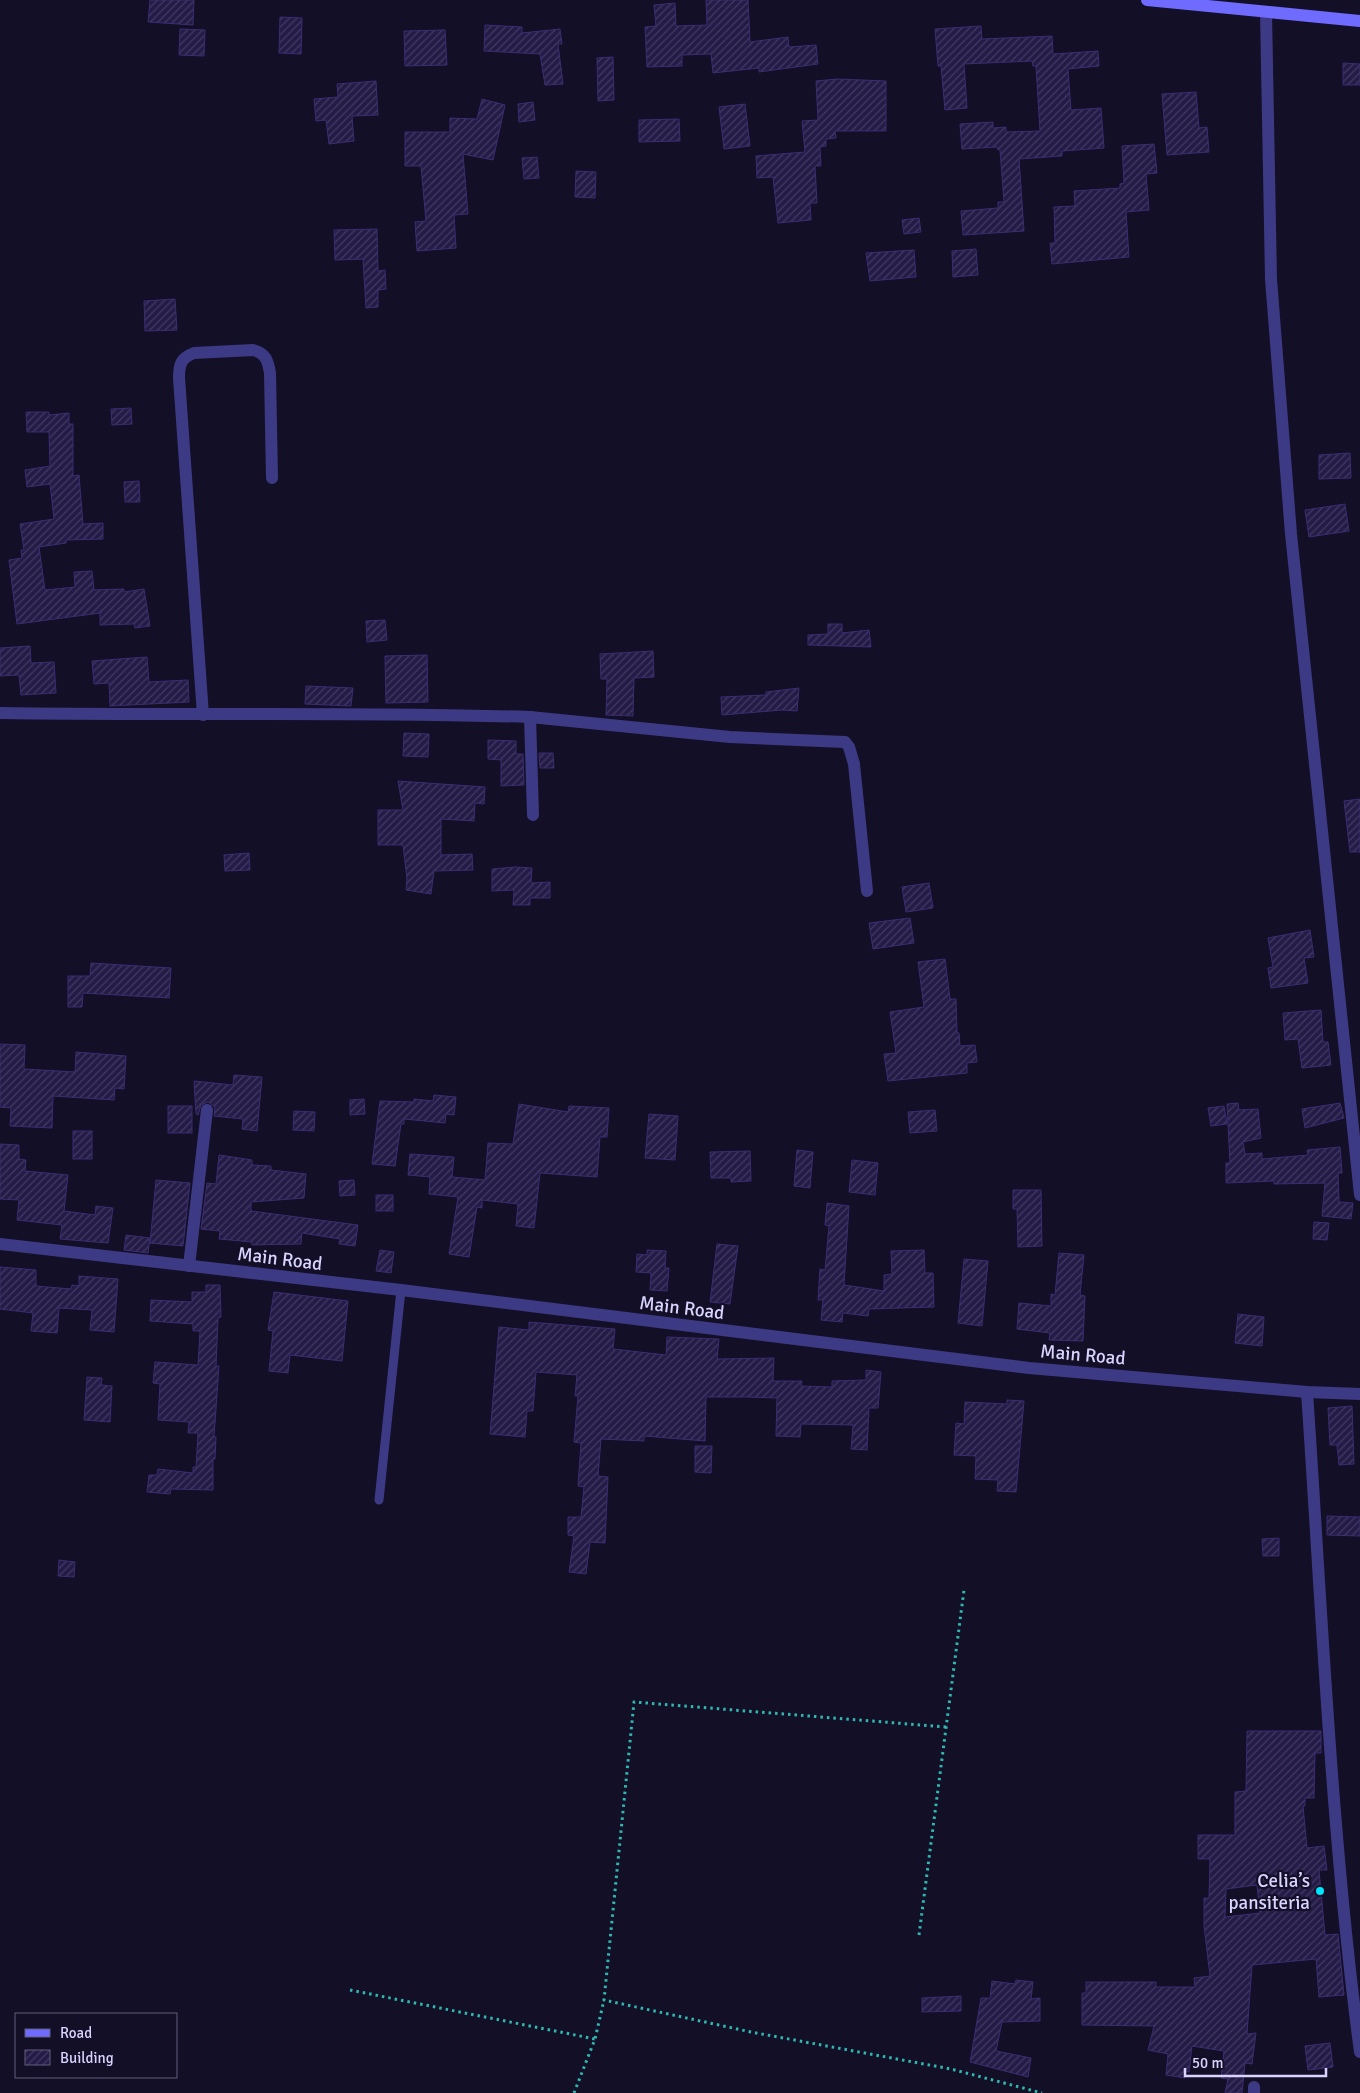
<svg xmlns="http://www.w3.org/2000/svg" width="1360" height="2093" viewBox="0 0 1360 2093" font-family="Signika,sans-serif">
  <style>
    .building { fill: url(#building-hatch); stroke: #3b2d73; fill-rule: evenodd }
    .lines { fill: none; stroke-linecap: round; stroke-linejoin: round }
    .path { stroke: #2fb8b0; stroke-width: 3; stroke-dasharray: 2.5 4; stroke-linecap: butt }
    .lane { stroke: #3d3a85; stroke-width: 9 }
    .street { stroke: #3d3a85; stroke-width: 12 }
    .secondary { stroke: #6f6bff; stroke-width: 12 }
    .poi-dot { fill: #00e5ff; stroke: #130f26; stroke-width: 2 }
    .labels { text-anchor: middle; stroke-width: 4.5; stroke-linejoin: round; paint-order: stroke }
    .street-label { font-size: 19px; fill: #d9d4ff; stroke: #130f26 }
    .poi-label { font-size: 19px; fill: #d9d4ff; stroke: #130f26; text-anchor: end }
  </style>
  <defs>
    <pattern id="building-hatch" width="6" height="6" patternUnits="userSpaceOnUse" patternTransform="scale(1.25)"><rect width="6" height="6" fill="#241b47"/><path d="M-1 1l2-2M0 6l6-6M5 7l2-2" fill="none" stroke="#433b63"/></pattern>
  </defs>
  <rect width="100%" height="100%" fill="#130f26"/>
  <!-- building -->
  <g class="building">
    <polygon points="150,0 194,0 193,25 148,22"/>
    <polygon points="706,0 748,0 750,42 788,37 789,47 816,45 818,64 759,72 759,68 713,73 711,54 682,55 682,66 647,67 645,27 656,26 654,5 675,3 676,26 707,25"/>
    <polygon points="280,17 302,18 301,54 279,53"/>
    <polygon points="485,25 522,27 522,33 560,29 562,44 558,44 563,84 545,85 540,54 484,51"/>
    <polygon points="981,26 982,39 1052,36 1053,54 1098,51 1099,66 1068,69 1071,110 1101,108 1104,148 1062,151 1062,156 1019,159 1024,231 963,235 961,211 998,208 998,202 1004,202 1000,150 998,150 997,147 962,149 960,124 993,122 993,128 1006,127 1006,132 1040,131 1036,66 1033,66 1032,61 964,64 967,108 945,110 941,66 938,66 935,29"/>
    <polygon points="180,29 205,30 204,56 179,55"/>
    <polygon points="445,30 447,65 405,66 404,31"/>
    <polygon points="613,57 614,100 598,101 597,58"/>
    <polygon points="1343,63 1360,64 1360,85 1343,85"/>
    <polygon points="837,79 886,81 886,131 835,131 836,138 826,139 826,146 820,147 821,166 815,166 817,203 810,203 811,220 778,223 773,177 757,178 756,156 805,152 802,121 818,120 816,81"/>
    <polygon points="376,81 378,115 352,116 354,141 329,144 326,120 316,121 314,99 338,97 337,84"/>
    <polygon points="1196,92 1199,128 1207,127 1209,152 1167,155 1162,94"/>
    <polygon points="482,99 505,105 493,160 463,154 468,214 454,215 456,248 417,251 415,222 426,221 421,166 405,166 405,132 450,132 450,118 477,119"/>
    <polygon points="533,102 535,120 519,122 518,104"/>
    <polygon points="745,104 750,146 724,149 719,107"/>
    <polygon points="679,119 680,141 639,142 639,120"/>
    <polygon points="1154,144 1157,173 1146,174 1149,210 1126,212 1129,257 1052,264 1050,243 1055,243 1054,207 1075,206 1074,191 1120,188 1120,184 1124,183 1122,146"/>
    <polygon points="537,157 539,178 524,179 522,158"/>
    <polygon points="576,171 596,172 595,198 575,197"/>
    <polygon points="919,218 921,232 904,234 902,220"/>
    <polygon points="377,229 378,271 385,270 386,289 378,290 378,307 366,308 363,259 335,260 334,230"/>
    <polygon points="976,249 978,275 953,277 952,251"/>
    <polygon points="914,250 916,277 870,281 866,253"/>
    <polygon points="175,299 177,330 145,331 144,301"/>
    <polygon points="131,408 132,424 112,425 111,409"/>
    <polygon points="26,412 49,412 49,415 69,413 69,424 73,424 73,476 79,475 83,524 103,523 103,539 66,540 66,543 39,547 45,590 75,587 74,572 92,571 94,590 124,589 124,592 144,589 150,626 135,628 134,624 100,625 100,613 17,624 9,560 22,558 21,550 24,550 20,524 54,519 50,484 27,487 25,470 50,466 49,432 27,432"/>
    <polygon points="1350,453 1351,478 1319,479 1319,455"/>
    <polygon points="139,481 140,502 125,502 124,482"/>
    <polygon points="1345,504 1349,531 1309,537 1305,510"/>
    <polygon points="385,620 387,640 367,642 366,621"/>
    <polygon points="828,624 842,624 842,633 869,630 871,647 808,645 808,635 828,634"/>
    <polygon points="30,646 31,663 54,662 56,693 21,695 19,675 0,676 0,648"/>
    <polygon points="653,651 654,677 634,678 633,716 606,715 607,679 601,679 600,654"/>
    <polygon points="427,655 428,702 386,703 385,656"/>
    <polygon points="147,657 149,682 188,680 189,702 110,706 109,683 94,684 92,661"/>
    <polygon points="306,686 353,688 351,706 305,704"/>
    <polygon points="799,688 797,711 782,710 722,715 721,697 766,695 766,692"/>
    <polygon points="404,733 429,734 428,757 403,756"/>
    <polygon points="488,740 516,741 516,754 523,754 524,785 501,786 501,760 488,759"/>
    <polygon points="539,753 553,753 554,768 540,768"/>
    <polygon points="398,781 485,787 484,804 475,803 474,821 441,819 441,855 472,854 473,870 434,871 431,894 406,890 407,879 403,845 378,845 378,810 403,810"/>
    <polygon points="1360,799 1360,852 1350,852 1344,801"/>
    <polygon points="249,853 250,870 225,871 224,855"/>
    <polygon points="515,867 532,868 531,883 550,882 550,898 530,898 530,905 513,905 514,890 492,891 492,869"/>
    <polygon points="929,883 933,908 906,912 902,887"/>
    <polygon points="910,918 914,943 873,949 869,923"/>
    <polygon points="1310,930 1314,957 1304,958 1308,983 1271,988 1268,968 1273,967 1268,938"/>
    <polygon points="945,959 950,999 956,999 957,1033 959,1033 960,1046 975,1045 977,1062 967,1063 967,1073 888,1081 884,1054 896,1053 890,1012 924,1007 918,962"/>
    <polygon points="91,963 171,968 169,998 83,993 82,1007 68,1007 68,976 90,976"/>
    <polygon points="1321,1010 1323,1042 1328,1042 1331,1065 1302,1068 1298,1039 1285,1040 1283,1013"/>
    <polygon points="0,1044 25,1045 24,1069 75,1072 76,1052 126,1056 124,1089 115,1088 114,1100 53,1096 52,1128 10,1126 11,1108 0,1107"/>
    <polygon points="234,1075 262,1077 257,1131 242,1129 243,1119 214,1116 215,1107 208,1102 201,1105 198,1115 196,1114 194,1081 233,1085"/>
    <polygon points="434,1095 456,1097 454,1115 446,1114 445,1123 404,1119 404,1124 401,1124 395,1166 372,1164 380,1101 414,1102 414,1099 433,1101"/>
    <polygon points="364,1099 365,1114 350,1115 350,1100"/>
    <polygon points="1238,1103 1239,1110 1258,1109 1261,1138 1243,1142 1245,1154 1262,1153 1262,1159 1308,1155 1307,1150 1340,1147 1342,1173 1338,1173 1339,1202 1353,1203 1351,1219 1322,1216 1325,1183 1274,1184 1274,1181 1226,1183 1226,1163 1230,1163 1227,1104"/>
    <polygon points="1340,1103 1344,1118 1305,1128 1302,1109"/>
    <polygon points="519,1104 568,1112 569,1106 609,1108 607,1137 600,1137 597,1177 540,1173 534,1228 516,1226 518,1204 482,1200 482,1208 477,1207 469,1257 449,1254 458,1197 429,1194 430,1177 408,1175 410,1154 454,1157 452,1177 485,1180 488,1143 513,1144"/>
    <rect x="168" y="1106" width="24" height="27"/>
    <polygon points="1224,1106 1227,1124 1211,1126 1208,1108"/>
    <polygon points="935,1110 937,1131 910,1133 908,1112"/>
    <polygon points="294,1111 315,1112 314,1131 293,1130"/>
    <polygon points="649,1114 678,1116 675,1160 645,1158"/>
    <rect x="73" y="1131" width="19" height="28"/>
    <polygon points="0,1144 19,1145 19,1159 26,1160 25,1171 68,1175 64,1211 95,1215 96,1206 113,1208 108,1243 60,1239 62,1225 17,1220 19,1200 0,1199"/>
    <polygon points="797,1150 813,1152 810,1188 794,1186"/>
    <polygon points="750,1151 751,1181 731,1182 731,1178 711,1178 710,1152"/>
    <polygon points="219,1155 252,1160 252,1165 271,1166 271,1170 306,1174 304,1198 251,1202 251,1211 358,1225 355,1246 339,1244 340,1239 302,1233 301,1244 252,1245 252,1242 219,1239 220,1231 201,1229 207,1183 216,1184"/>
    <polygon points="852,1160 878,1163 875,1195 849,1192"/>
    <polygon points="156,1180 190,1183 183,1246 150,1243"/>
    <polygon points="354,1180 355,1195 340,1196 339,1181"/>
    <polygon points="1013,1190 1041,1190 1042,1246 1018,1247 1017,1209 1013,1209"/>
    <rect x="376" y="1195" width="17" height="16"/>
    <polygon points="827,1203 849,1206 844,1285 884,1291 884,1275 892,1274 891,1251 924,1250 925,1273 933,1273 934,1307 869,1309 868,1316 843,1313 842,1322 821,1320 823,1300 818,1300 820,1269 825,1270 829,1226 825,1225"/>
    <polygon points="1314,1222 1329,1223 1327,1240 1313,1239"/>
    <polygon points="126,1235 150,1238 148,1253 124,1250"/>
    <polygon points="717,1244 738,1246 730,1304 710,1302"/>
    <polygon points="380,1250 394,1252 391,1273 376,1271"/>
    <polygon points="647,1250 666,1251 665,1268 669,1268 667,1291 650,1290 651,1273 636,1272 637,1254 647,1255"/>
    <polygon points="1059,1253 1084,1255 1080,1295 1085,1296 1083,1341 1049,1340 1050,1333 1017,1329 1019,1303 1051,1306 1051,1294 1055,1295"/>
    <polygon points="964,1259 988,1261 982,1326 958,1323"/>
    <polygon points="0,1267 36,1270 36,1286 71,1289 72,1285 79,1286 79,1276 118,1279 114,1332 90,1330 92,1310 59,1308 57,1333 31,1331 33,1313 0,1309"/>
    <polygon points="206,1285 220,1285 221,1317 218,1318 216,1366 219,1366 214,1437 216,1437 215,1459 213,1459 213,1490 171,1489 170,1494 147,1492 149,1475 157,1475 158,1469 193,1473 193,1467 196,1467 198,1433 188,1433 189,1422 158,1420 160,1384 153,1383 155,1362 198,1365 200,1331 193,1331 193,1324 150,1321 151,1300 192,1302 192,1292 206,1292"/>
    <polygon points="274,1292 348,1301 342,1361 290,1355 288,1373 269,1371 273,1331 268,1330"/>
    <polygon points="1238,1314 1264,1317 1262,1346 1235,1343"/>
    <polygon points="529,1322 615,1329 613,1349 666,1355 667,1337 719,1339 717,1359 774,1358 773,1381 802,1381 801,1386 832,1387 832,1381 866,1380 866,1370 881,1372 878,1408 869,1408 867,1450 851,1449 853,1425 801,1424 800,1437 776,1436 777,1398 747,1397 706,1397 705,1441 644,1436 644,1441 601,1439 598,1476 608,1477 605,1543 590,1542 586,1574 569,1572 574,1536 568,1535 568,1517 581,1517 584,1487 578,1486 581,1443 574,1442 578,1396 575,1396 577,1375 536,1372 533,1411 527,1411 525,1437 490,1434 499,1327 529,1330"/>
    <polygon points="87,1377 102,1378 101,1385 112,1386 110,1422 84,1420"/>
    <polygon points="1007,1400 1024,1401 1016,1492 997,1491 998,1480 975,1479 976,1456 954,1455 956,1423 964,1424 965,1402 1007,1404"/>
    <polygon points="1352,1406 1354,1464 1339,1465 1337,1445 1330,1445 1328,1408"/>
    <polygon points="695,1446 712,1446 711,1473 695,1472"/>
    <polygon points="1327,1516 1360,1517 1360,1536 1327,1535"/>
    <polygon points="1279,1538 1279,1556 1263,1556 1262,1539"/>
    <polygon points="59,1560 75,1562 74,1577 58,1576"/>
    <path d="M1247,1731h74v22h-6l-1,45h-9v8h-2l4,42 17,-2 3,24h-8l6,65 13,-1 6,61 -25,2 -3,-38 -64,6 -5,69 9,-1 -4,31 -7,-1 -3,30h-17l3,-14 -7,-1 3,-27 -32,-5 -3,26 -3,-1 -1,7 -19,-3 2,-21 -20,-4 6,-24 -72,-1v-32h4v-11h70v5h39l-1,-9 16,-2 -6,-50v-28h5l1,-39h-12v-24h37v-43l11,-1zM1257,1885l3,28 -35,4 1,-28z"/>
    <polygon points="1016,1980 1033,1982 1031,1999 1040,1998 1040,2021 1002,2022 996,2051 1031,2058 1028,2077 970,2062 981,1998 990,1998 992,1981 1015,1984"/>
    <polygon points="961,1996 961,2011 922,2012 922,1998"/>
    <polygon points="1330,2043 1333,2067 1308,2070 1305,2046"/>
  </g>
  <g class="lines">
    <!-- path -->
    <g class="path">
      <polyline points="946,1727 634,1702 604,2000 751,2032 951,2069 1042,2093"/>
      <polyline points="919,1935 964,1590"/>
      <polyline points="350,1990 595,2039"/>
      <polyline points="574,2093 595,2039 604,2000"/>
    </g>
    <!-- lane -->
    <polyline class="lane" points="379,1500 401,1290"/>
    <!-- street -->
    <g class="street">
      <polyline points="1266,12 1271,279 1291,534 1360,1195"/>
      <path d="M0,713c177,3 353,-2 530,4l3,98"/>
      <path d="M203,715l-24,-337c0,-14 2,-20 15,-25l59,-3c13,3 15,11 17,23l2,105"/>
      <polyline points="530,717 730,737 845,742 849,747 854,764 867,891"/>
      <polyline points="0,1244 401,1290 1029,1368 1307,1392 1360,1394"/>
      <polyline points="189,1266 207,1110"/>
      <path d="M1307,1392c15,220 24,442 53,660"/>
      <polyline points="1254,2087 1254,2093"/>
    </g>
    <!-- secondary -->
    <polyline class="secondary" points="1147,0 1360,21"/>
  </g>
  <!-- markers -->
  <circle class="poi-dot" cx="1320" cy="1891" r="5"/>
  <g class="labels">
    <!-- street labels -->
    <g class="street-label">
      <text transform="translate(280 1258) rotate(7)" y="7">Main Road</text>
      <text transform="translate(682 1307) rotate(7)" y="7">Main Road</text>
      <text transform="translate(1083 1354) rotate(5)" y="7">Main Road</text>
    </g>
    <!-- poi labels -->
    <g class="poi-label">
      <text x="1310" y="1887">Celia’s<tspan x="1310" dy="22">pansiteria</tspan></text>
    </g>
  </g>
  <!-- legend -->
  <rect x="15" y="2013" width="162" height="65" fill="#130f26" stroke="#625e7d"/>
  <rect x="25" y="2029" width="25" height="8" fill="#6f6bff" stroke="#625e7d"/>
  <text x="60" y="2038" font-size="15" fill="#d9d4ff">Road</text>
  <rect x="25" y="2050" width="25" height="15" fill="url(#building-hatch)" stroke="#625e7d"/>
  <text x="60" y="2063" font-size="15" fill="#d9d4ff">Building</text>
  <!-- scale -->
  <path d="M1185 2068v8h141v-8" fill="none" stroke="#d9d4ff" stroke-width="2.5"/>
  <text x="1192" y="2068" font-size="15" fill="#d9d4ff" stroke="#130f26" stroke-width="4" paint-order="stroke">50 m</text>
</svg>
